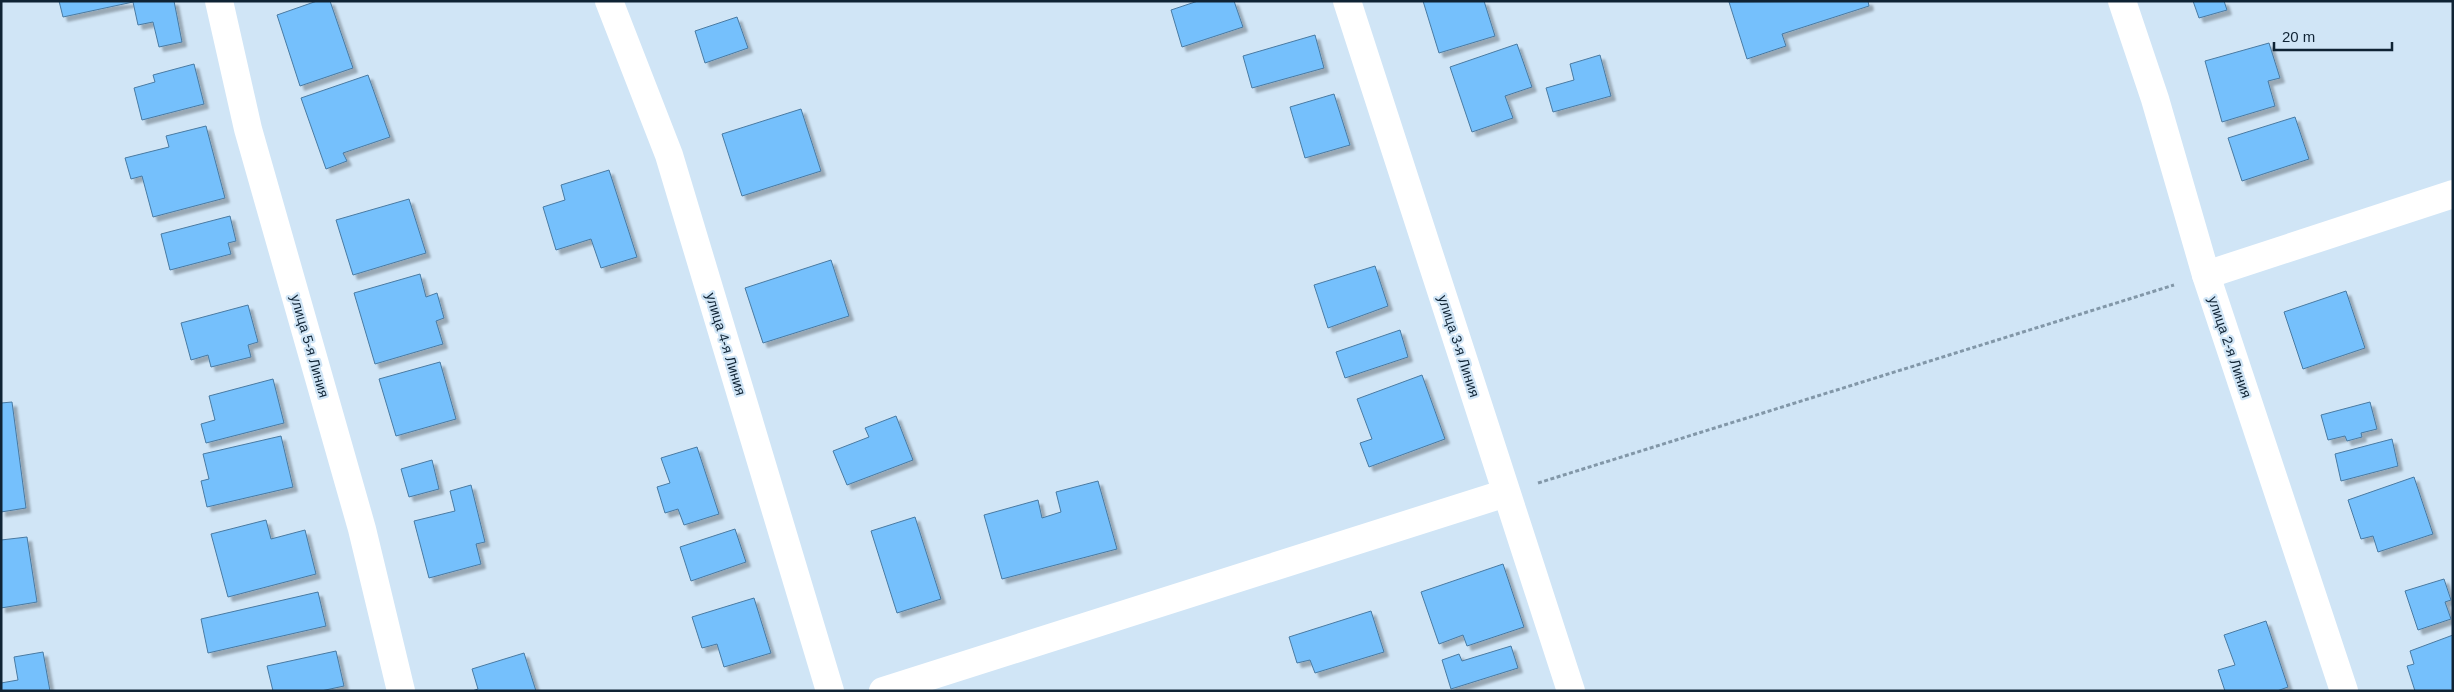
<svg xmlns="http://www.w3.org/2000/svg" width="2454" height="692" viewBox="0 0 2454 692" font-family="Helvetica,sans-serif">
  <style>
    .building { fill: #74c0fc; stroke: #497aa2; filter: url(#shadow) }
    .lines { fill: none; stroke-linecap: round; stroke-linejoin: round }
    .path { stroke: #8297a8; stroke-width: 3; stroke-dasharray: 4 2.5; stroke-linecap: butt }
    .minor { stroke: #fff; stroke-width: 28 }
    .labels { text-anchor: middle; stroke-width: 4.5; stroke-linejoin: round; paint-order: stroke }
    .street-label { font-size: 14px; fill: #0f2334; stroke: #d0e5f6 }
  </style>
  <defs>
    <filter id="shadow"><feDropShadow dx="4.5" dy="4.5" stdDeviation="1" flood-color="#0004"/></filter>
  </defs>
  <rect width="100%" height="100%" fill="#d0e5f6"/>
  <!-- building -->
  <g class="building">
    <polygon points="59,1 174,1 182,42 159,47 153,22 138,25 133,2 63,17"/>
    <polygon points="317,1 330,1 353,68 300,86 277,15"/>
    <polygon points="1198,1 1234,1 1243,27 1182,47 1171,10"/>
    <polygon points="1423,1 1484,1 1495,36 1439,53"/>
    <polygon points="1868,1 1869,6 1782,34 1786,46 1747,59 1729,2"/>
    <polygon points="2193,1 2224,1 2227,10 2199,18"/>
    <polygon points="737,17 748,48 705,63 695,31"/>
    <polygon points="1315,35 1324,68 1252,88 1243,56"/>
    <polygon points="2269,43 2280,78 2268,81 2275,106 2222,122 2205,61"/>
    <polygon points="1517,44 1532,87 1505,96 1513,118 1472,132 1450,67"/>
    <polygon points="1600,55 1611,96 1553,112 1546,88 1574,80 1570,64"/>
    <polygon points="194,64 204,104 142,120 134,88 155,82 153,75"/>
    <polygon points="368,75 390,137 343,153 347,161 326,169 301,98"/>
    <polygon points="1334,94 1350,145 1305,158 1290,107"/>
    <polygon points="801,109 821,171 742,196 722,134"/>
    <polygon points="2295,117 2309,159 2242,181 2228,138"/>
    <polygon points="206,126 225,198 153,217 142,176 131,179 125,158 169,147 166,136"/>
    <polygon points="609,170 637,257 601,268 591,239 556,250 543,207 565,200 561,185"/>
    <polygon points="409,199 426,253 353,275 336,220"/>
    <polygon points="230,216 236,241 228,243 231,254 170,270 161,234"/>
    <polygon points="831,260 849,316 763,343 745,288"/>
    <polygon points="1375,266 1388,306 1328,328 1314,285"/>
    <polygon points="420,274 426,297 437,293 444,318 436,321 443,344 375,364 354,293"/>
    <polygon points="2346,291 2365,348 2303,369 2284,312"/>
    <polygon points="248,305 258,342 248,345 251,357 211,367 208,355 191,360 181,323"/>
    <polygon points="1400,330 1408,357 1345,378 1336,352"/>
    <polygon points="440,362 456,419 396,436 379,379"/>
    <polygon points="1422,375 1445,439 1369,467 1360,443 1372,439 1357,399"/>
    <polygon points="273,379 284,423 206,443 201,424 215,420 209,396"/>
    <polygon points="12,402 26,508 1,512 1,403"/>
    <polygon points="2370,402 2377,429 2361,433 2362,437 2347,441 2345,436 2328,440 2321,415"/>
    <polygon points="896,416 913,460 847,485 833,451 869,437 865,428"/>
    <polygon points="281,436 293,487 207,507 201,481 209,479 203,454"/>
    <polygon points="2392,439 2398,466 2341,481 2335,454"/>
    <polygon points="697,447 719,514 684,525 678,509 665,513 657,487 670,483 661,458"/>
    <polygon points="432,460 439,489 409,497 401,469"/>
    <polygon points="2414,477 2433,534 2378,552 2373,536 2361,539 2348,500"/>
    <polygon points="1098,481 1117,549 1002,579 984,515 1038,500 1042,518 1061,512 1056,492"/>
    <polygon points="471,485 485,542 476,544 481,564 429,578 414,521 455,511 450,491"/>
    <polygon points="915,517 941,599 897,613 871,531"/>
    <polygon points="266,520 271,539 305,530 316,574 228,597 211,534"/>
    <polygon points="735,529 746,562 691,581 680,547"/>
    <polygon points="27,537 37,602 1,608 1,540"/>
    <polygon points="1503,564 1524,627 1467,646 1463,635 1439,644 1421,592"/>
    <polygon points="2444,579 2451,600 2445,602 2451,619 2418,630 2405,591"/>
    <polygon points="318,592 326,626 208,653 201,619"/>
    <polygon points="754,598 771,653 724,667 717,644 702,648 692,617"/>
    <polygon points="1371,611 1384,652 1315,673 1310,660 1297,663 1289,637"/>
    <polygon points="2266,621 2288,687 2277,691 2225,691 2218,670 2235,665 2224,635"/>
    <polygon points="2453,635 2453,691 2415,691 2407,666 2414,664 2410,651"/>
    <polygon points="1511,646 1518,668 1451,689 1442,660 1459,654 1462,661"/>
    <polygon points="336,651 344,686 321,691 273,691 267,666"/>
    <polygon points="43,652 50,691 1,691 1,683 18,680 14,657"/>
    <polygon points="524,653 536,691 472,691 478,689 472,669"/>
  </g>
  <g class="lines">
    <!-- path -->
    <polyline class="path" points="1538,483 2174,285"/>
    <!-- minor -->
    <g class="minor">
      <polyline points="219,1 248,129 362,529 401,691"/>
      <polyline points="609,1 669,155 830,691"/>
      <polyline points="1347,1 1571,691"/>
      <polyline points="2122,1 2155,99 2206,275 2344,691"/>
      <polyline points="2206,275 2453,194"/>
      <polyline points="883,691 1506,493"/>
    </g>
  </g>
  <g class="labels">
    <!-- street labels -->
    <g class="street-label">
      <text transform="translate(726 344) rotate(73)" y="5">улица 4-я Линия</text>
      <text transform="translate(310 346) rotate(74)" y="5">улица 5-я Линия</text>
      <text transform="translate(1459 346) rotate(72)" y="5">улица 3-я Линия</text>
      <text transform="translate(2230 347) rotate(71)" y="5">улица 2-я Линия</text>
    </g>
  </g>
  <!-- border -->
  <rect width="2454" height="692" fill="none" stroke="#0f2334" stroke-width="5"/>
  <!-- scale -->
  <path d="M2274 42v8h118v-8" fill="none" stroke="#0f2334" stroke-width="2.5"/>
  <text x="2282" y="42" font-size="15" fill="#0f2334" stroke="#d0e5f6" stroke-width="4" paint-order="stroke">20 m</text>
</svg>
